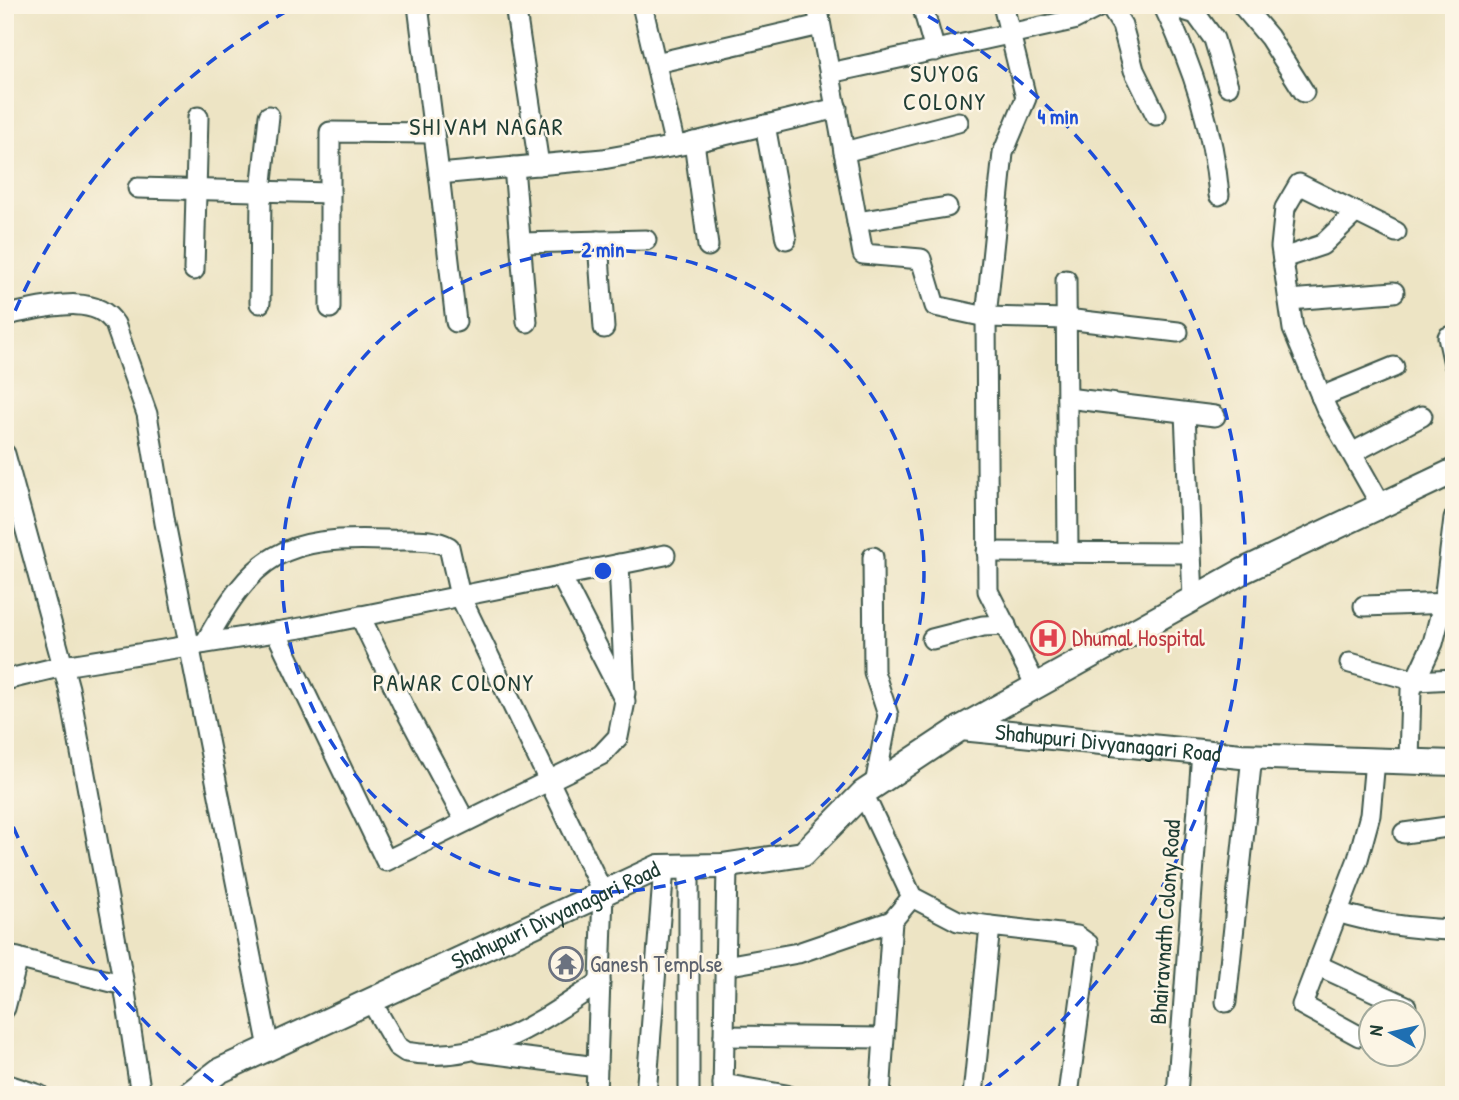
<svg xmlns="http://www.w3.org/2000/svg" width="1459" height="1100" viewBox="0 0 1459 1100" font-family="'Patrick Hand',sans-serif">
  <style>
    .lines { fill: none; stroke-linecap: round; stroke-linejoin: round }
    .minor-casing { stroke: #3e564a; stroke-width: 23 }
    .major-casing { stroke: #3e564a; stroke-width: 28 }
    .minor { stroke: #fff; stroke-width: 19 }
    .major { stroke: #fff; stroke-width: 24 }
    .ring { fill: none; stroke: #1d4ed8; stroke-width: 3.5; stroke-dasharray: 12 9 }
    .labels { text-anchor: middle; stroke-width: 5; stroke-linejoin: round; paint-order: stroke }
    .health-label { font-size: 23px; fill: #be3a42; stroke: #fcf5e5; text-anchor: start }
    .street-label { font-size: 23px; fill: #1f3d34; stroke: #fcf5e5 }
    .worship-label { font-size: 23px; fill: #5b616d; stroke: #fcf5e5; text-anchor: start }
    .neighbourhood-label { font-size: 24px; letter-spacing: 2px; fill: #1f3d34; stroke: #fcf5e5 }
    .centre { fill: #1d4ed8; stroke: #fcf5e5; stroke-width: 3.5 }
    .ring-label { font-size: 21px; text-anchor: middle; font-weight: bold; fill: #1d4ed8; stroke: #fcf5e5; stroke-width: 5; stroke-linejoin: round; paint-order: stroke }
  </style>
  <rect width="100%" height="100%" fill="#fcf5e5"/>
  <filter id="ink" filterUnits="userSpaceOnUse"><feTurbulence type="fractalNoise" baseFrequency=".0143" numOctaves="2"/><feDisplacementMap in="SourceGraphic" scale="14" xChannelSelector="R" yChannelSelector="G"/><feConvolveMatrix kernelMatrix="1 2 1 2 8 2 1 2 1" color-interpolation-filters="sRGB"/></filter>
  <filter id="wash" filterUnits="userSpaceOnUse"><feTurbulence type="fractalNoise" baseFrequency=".00686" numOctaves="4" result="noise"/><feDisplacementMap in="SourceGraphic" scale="28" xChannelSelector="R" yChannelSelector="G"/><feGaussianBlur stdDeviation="1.57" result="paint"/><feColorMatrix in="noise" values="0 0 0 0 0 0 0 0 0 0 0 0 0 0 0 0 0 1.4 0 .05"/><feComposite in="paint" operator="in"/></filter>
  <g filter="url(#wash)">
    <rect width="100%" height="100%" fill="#ede4c4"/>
  </g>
  <g filter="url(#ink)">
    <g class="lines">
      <!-- minor casing -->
      <g class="minor-casing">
        <g id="minor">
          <polyline points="418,5 439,174 603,159 687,144 837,108"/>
          <polyline points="515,5 539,165"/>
          <polyline points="642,5 675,146"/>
          <polyline points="817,5 863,254 921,259 935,306 986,317 1066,319 1178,332"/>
          <polyline points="922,5 935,51"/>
          <polyline points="1003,5 1026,98 1003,153 986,317 988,591 1036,686"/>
          <polyline points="1109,5 1122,25 1134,70 1156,115"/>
          <path d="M1163,5c30,61 50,123 56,190"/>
          <polyline points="1167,5 1196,14 1214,39 1228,86"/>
          <polyline points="1242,5 1269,37 1304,92"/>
          <polyline points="656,63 820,25"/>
          <polyline points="830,73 1073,20 1103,5"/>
          <polyline points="765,125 786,239"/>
          <polyline points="694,142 708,246"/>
          <polyline points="844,152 958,122"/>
          <polyline points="514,167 527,322"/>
          <polyline points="439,174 456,322"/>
          <polyline points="138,188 330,193"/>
          <polyline points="857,222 947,207"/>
          <polyline points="598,241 604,328"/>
          <polyline points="521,243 646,240"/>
          <polyline points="1283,258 1322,245 1356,212"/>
          <polyline points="194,270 198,117"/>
          <polyline points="1066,280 1068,552"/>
          <polyline points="1289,300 1394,292"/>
          <polyline points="260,303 261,191 269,116"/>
          <polyline points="330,308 330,132 434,133"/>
          <path d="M5,315c33,-5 89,-25 110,9l32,90 18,109 104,525"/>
          <polyline points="1448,337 1454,364"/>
          <polyline points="1321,397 1394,367"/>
          <polyline points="1067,398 1215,416"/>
          <polyline points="1185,413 1193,598"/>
          <polyline points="1352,453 1422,416"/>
          <polyline points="5,454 69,688 124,985 141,1095"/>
          <polyline points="1381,505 1327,410 1293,329 1281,247 1285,208 1299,184 1396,232"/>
          <polyline points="987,552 1190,553"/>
          <polyline points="873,557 874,672 888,715 875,785"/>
          <polyline points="619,564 625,693"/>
          <polyline points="1364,606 1453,603"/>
          <polyline points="360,616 404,707 465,821"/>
          <polyline points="276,632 386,861 601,755 618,737 625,701 561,576"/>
          <polyline points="932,639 983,626 1006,625"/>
          <path d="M205,643c49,-89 78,-107 180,-103 19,1 48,-3 64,7l11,49 143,297 -7,202"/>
          <polyline points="1350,663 1416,681 1454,679"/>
          <polyline points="5,680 63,666 307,627 665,555"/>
          <polyline points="1409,761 1411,690 1433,643 1444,601 1454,518"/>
          <polyline points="863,793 912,897 958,921 990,926"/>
          <polyline points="1404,833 1454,826"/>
          <polyline points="689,867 689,1095"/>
          <path d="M1337,912c39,12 74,16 114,18l3,-8"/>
          <polyline points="5,955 124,985"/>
          <polyline points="1317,965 1406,1006"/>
          <polyline points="725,966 798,953 892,921"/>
          <path d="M371,1001l26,45 9,6c76,14 135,-31 194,-70"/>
          <polyline points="1226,1002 1252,756"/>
          <polyline points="5,1008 18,958"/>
          <polyline points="724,1036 882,1038"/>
          <polyline points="1359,1036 1302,1005 1358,859 1370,815 1375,760"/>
          <polyline points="480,1052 597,1067"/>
          <polyline points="5,1084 39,1095"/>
          <polyline points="723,1084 786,1095"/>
          <polyline points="646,1095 664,867"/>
          <polyline points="723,1095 727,866"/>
          <polyline points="880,1095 892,921 912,897"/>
          <polyline points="973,1095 990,926 1077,936 1088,944 1068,1095"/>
          <polyline points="1177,1095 1202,752"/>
        </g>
      </g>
      <!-- major casing -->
      <g class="major-casing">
        <g id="major">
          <polyline points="961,728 1243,571 1454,471"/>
          <path id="s1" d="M188,1095l31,-24 440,-204 63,-1 81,-12 60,-61 98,-65 280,28 213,7"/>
        </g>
      </g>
      <!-- minor -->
      <use href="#minor" class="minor"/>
      <!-- major -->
      <use href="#major" class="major"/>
    </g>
  </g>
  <!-- distance rings -->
  <g class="ring">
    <circle cx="603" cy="571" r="321"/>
    <path d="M230 1094A643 643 0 0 1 7 812M7 330A643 643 0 0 1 296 6M910 6A643 643 0 0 1 976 1094"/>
  </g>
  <!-- icons -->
  <defs>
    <g id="hospital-ring" transform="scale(1.75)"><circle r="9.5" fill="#fcf5e5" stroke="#e0444e" stroke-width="1.5"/><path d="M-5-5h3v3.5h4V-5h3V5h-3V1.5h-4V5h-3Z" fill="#e0444e"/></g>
    <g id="temple-ring" transform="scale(1.75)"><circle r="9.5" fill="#fcf5e5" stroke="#6b7280" stroke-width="1.5"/><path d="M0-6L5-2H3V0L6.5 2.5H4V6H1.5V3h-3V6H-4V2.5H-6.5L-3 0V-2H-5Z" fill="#6b7280"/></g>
  </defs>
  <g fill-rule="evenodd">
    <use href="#hospital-ring" x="1048" y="638"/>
    <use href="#temple-ring" x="566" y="964"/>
  </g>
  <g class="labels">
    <!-- health labels -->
    <g class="health-label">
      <text x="1072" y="646">Dhumal Hospital</text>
    </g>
    <!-- street labels -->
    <g class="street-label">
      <text dy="8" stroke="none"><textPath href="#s1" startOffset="1020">Shahupuri Divyanagari Road</textPath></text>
      <text dy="8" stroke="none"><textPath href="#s1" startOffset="410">Shahupuri Divyanagari Road</textPath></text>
      <text transform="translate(1165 922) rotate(-86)" y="8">Bhairavnath Colony Road</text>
    </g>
    <!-- worship labels -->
    <g class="worship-label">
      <text x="590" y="972">Ganesh Templse</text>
    </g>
    <!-- neighbourhood labels -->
    <g class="neighbourhood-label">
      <text x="945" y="82">SUYOG<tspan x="945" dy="28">COLONY</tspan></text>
      <text x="487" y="135">SHIVAM NAGAR</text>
      <text x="454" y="691">PAWAR COLONY</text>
    </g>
  </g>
  <circle cx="603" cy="571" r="10" class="centre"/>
  <g class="ring-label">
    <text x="1058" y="124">4 min</text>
    <text x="603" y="257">2 min</text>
  </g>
  <!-- margin -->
  <rect width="1459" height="1100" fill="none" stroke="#fcf5e5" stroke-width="28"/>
  <!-- north arrow -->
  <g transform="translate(1392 1033) rotate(278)"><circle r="33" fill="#fcf5e5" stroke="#a4ab9e" stroke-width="2"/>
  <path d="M0-5L12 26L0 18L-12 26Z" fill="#1f6fb2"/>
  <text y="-10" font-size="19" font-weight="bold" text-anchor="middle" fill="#1f3d34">N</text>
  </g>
</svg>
